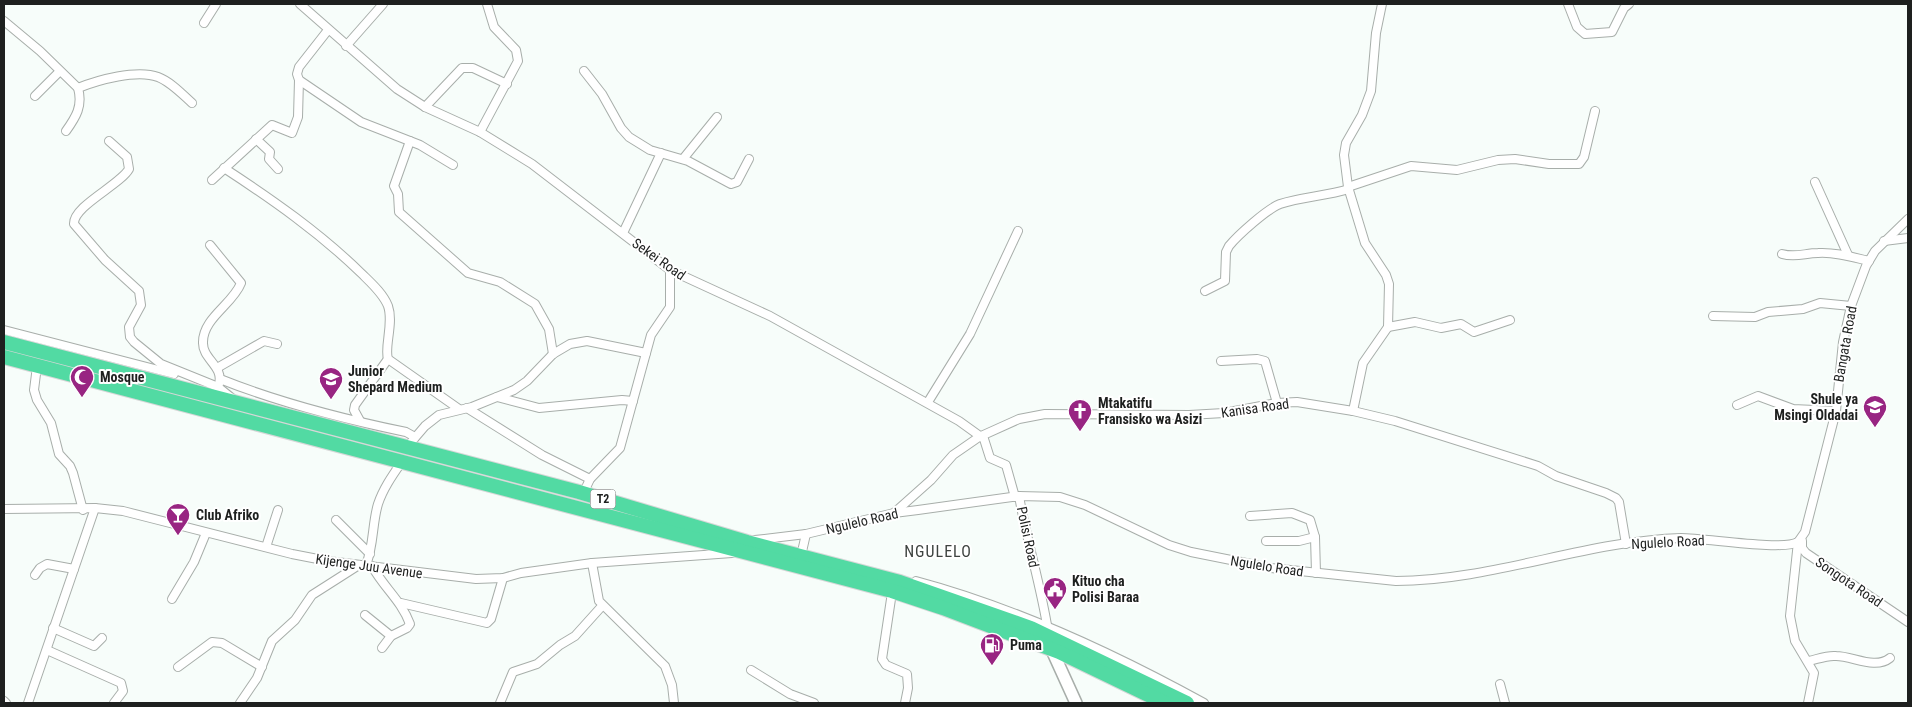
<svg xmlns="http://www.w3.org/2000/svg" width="1912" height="707" viewBox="0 0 1912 707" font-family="'Roboto Condensed',sans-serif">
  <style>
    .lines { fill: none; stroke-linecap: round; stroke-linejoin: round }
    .street-casing { stroke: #a8aeaa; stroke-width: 10 }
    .secondary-casing { stroke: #a8aeaa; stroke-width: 14 }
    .highway-casing { stroke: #d6d7d7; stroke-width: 16 }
    .street { stroke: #fff; stroke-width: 8 }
    .secondary { stroke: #fff; stroke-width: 11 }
    .highway { stroke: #52daa3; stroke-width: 14 }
    .labels { text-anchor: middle; stroke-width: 4; stroke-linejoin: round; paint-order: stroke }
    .shield { fill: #fff; stroke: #626362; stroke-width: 1 }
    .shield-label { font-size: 12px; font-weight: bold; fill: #1e201f }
    .street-label { font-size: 14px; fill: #1e201f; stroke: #fff }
    .poi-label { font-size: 14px; font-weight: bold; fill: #1e201f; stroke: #fff; text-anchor: start }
    .quarter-label { font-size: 16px; letter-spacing: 1px; fill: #3e4340; stroke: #fff }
  </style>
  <rect width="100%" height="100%" fill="#f7fdfa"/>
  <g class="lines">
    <!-- street casing -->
    <g class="street-casing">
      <g id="street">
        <polyline points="300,4 397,89 425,107 480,132 532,164 670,270 770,316 959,421 984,439 990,458 1006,465 1015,497"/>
        <polyline points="1568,4 1577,27 1585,34 1612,32 1624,8 1629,4"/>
        <path d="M4,21l36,30 38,37c5,18 -2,29 -12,43"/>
        <polyline points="204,23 216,4"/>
        <polyline points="328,30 299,67 297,74 299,80 361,122 420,145 453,165"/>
        <polyline points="346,46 383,4"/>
        <polyline points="584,71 602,94 621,128 629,137 650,150 688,161 731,184 737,182 749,159"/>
        <path d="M78,88c20,-8 59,-19 80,-11 13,5 24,17 34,26"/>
        <polyline points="35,96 59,72"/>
        <polyline points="425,107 462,68 473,68 507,84"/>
        <polyline points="480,132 518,61 516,50 494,27 487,4"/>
        <polyline points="256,139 270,152 269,159 278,169"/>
        <path d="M109,141l18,16 2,12c-9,16 -56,37 -55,55l31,36 34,31 2,14 -12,22 1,10 4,5 27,22 57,23 15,12"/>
        <polyline points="410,141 394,186 398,194 399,212 468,273 500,282 535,304 549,329 553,354"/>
        <polyline points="683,159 717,117"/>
        <path d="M224,168c49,32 96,65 137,105 9,9 22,20 27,33 6,17 -4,41 0,53l71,50"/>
        <polyline points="212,180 272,125 292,133 298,117 299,80"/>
        <polyline points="1815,182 1848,255"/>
        <polyline points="1348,187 1411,166 1457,170 1498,160 1515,159 1549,164 1579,164 1584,157 1595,111"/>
        <polyline points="623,233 661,153"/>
        <polyline points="1884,241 1908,238"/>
        <path d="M210,245l31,38c-8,21 -38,35 -38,59 -1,17 21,24 16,42"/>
        <path d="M1782,254c14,4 23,-1 36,-1 17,-1 34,4 51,8"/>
        <path d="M1205,291l20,-10 1,-29 3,-6c9,-11 38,-37 51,-42 22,-7 46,-8 69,-15"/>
        <polyline points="1713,316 1755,317 1768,312 1803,309 1820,303 1851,306"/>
        <polyline points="1388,327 1415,322 1441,328 1461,324 1474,332 1510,320"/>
        <polyline points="4,330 174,374"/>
        <polyline points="1221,361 1257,359 1265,361 1277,403"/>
        <polyline points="37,366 34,390 37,400 51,423 59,454 70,466 73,473 83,510"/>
        <polyline points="217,368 264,341 277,344"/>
        <path d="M220,379c60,24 123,40 186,53l9,5"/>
        <polyline points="497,397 539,408 622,400 633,401"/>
        <polyline points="928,402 970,334 1018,231"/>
        <polyline points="1737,405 1758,396 1793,409 1836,411"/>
        <polyline points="467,408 542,455 590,479"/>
        <polyline points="1353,411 1363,363 1388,327 1389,284 1386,275 1365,243 1348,187 1344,155 1346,143 1362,115 1371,91 1376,33 1382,4"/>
        <polyline points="360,421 354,410 355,405 388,359"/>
        <polyline points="407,447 425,426 439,415 472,407 514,390 527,381 553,354 570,344 587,341 646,353"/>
        <polyline points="583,494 590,479 620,448 651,335 670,307 670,270"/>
        <path d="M1019,496c8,46 22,90 29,135"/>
        <polyline points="4,509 95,508 123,511 292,554 328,561 476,579 503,578 521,573 592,563 732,553"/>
        <polyline points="894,513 931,480 953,455 979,437 1019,419 1045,414 1189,415 1224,413 1277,403 1297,402 1353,411 1395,421 1538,466 1556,476 1606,493 1616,498 1619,502 1626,544"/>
        <polyline points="1250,516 1292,513 1310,520 1315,537 1316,573"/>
        <polyline points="336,520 370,554"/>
        <path d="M755,540l51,-6 88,-21 24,-3 101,-14 41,1 25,8 84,40 22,7 80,16 125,13c95,0 189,-40 285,-43 25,0 102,13 117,4"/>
        <polyline points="1266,541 1299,541 1315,537"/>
        <polyline points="1802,541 1802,548 1806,553 1908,622"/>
        <polyline points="266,547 278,510"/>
        <polyline points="801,556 806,534"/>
        <polyline points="592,563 599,601 665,666 672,685 674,703"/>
        <path d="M366,565c8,-20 6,-41 12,-61 5,-15 14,-28 23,-41"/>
        <path d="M372,566c12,22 29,34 38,58l-3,4 -16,8 -9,12"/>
        <polyline points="35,575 40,568 47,564 74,569"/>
        <path d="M916,581c101,27 197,72 288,122"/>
        <polyline points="172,599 194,562 206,533"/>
        <polyline points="891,599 882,659 886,665 907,674 908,688 905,703"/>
        <polyline points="401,603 487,623 491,619 503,578"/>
        <polyline points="365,615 391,636"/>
        <polyline points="53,628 94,646 102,638"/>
        <polyline points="47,650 121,683 123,691 114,703"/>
        <path d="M1809,661c9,-2 18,-6 27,-5 17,0 39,14 54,2"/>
        <polyline points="178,667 212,642 222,643 262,667"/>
        <polyline points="751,670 790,694 814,703"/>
        <polyline points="1500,684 1505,703"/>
        <polyline points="4,701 6,703"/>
        <polyline points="28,703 95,508"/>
        <polyline points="240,703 257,678 272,641 295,620 312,595 359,565"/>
        <polyline points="500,703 513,672 537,664 560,645 575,636 602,606"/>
        <polyline points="1808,703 1814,673 1795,641 1790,616 1798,542 1805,532 1836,411 1843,342 1851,306 1866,266 1875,251 1908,219"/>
      </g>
    </g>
    <!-- secondary casing -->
    <g class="secondary-casing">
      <polyline id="secondary" points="1051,648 1076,703"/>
    </g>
    <!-- highway casing -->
    <g class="highway-casing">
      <g id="highway">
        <polyline points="4,342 579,492 747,542 900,582 1031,628 1187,703"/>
        <polyline points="4,357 892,591 943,608 1059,652 1165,703"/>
      </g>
    </g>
    <!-- street -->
    <use href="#street" class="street"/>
    <!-- secondary -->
    <use href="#secondary" class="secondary"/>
    <!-- highway -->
    <use href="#highway" class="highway"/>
  </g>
  <!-- icons -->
  <defs>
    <g id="mosque-pin" transform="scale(1.25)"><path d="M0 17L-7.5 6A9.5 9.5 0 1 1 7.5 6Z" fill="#982582" stroke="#fff"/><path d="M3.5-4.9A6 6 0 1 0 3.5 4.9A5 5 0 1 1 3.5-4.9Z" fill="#fff"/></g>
    <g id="school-pin" transform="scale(1.25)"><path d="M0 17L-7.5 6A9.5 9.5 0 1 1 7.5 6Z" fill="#982582" stroke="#fff"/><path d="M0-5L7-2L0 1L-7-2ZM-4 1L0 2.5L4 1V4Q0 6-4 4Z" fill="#fff"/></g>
    <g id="church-pin" transform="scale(1.25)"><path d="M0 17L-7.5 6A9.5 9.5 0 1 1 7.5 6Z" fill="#982582" stroke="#fff"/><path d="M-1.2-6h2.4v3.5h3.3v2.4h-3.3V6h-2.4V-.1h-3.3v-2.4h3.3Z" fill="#fff"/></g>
    <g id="bar-pin" transform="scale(1.25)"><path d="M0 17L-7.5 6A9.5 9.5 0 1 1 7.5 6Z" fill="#982582" stroke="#fff"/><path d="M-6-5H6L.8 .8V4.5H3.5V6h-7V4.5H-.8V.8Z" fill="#fff"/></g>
    <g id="civic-pin" transform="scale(1.25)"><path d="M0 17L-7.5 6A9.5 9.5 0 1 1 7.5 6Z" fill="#982582" stroke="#fff"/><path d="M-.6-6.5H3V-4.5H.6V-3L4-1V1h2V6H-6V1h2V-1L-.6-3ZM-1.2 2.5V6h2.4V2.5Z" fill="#fff"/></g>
    <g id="fuel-pin" transform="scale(1.25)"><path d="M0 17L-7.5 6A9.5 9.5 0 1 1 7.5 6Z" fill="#982582" stroke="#fff"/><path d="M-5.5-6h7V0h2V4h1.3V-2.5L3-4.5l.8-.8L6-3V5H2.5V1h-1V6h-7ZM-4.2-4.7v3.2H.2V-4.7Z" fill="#fff"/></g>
  </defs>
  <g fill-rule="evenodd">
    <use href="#mosque-pin" x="82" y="377"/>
    <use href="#school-pin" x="331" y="379"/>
    <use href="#school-pin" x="1875" y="407"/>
    <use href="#church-pin" x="1080" y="411"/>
    <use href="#bar-pin" x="178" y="515"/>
    <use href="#civic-pin" x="1055" y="589"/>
    <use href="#fuel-pin" x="992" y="645"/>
  </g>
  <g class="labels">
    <!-- shield labels -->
    <rect class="shield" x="590.5" y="489.5" width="25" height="19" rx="4"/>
    <g class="shield-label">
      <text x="603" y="503">T2</text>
    </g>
    <!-- street labels -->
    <g class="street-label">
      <text transform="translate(659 259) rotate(35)" y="5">Sekei Road</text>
      <text transform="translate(1845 344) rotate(-80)" y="5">Bangata Road</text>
      <text transform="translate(1255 408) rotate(-8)" y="5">Kanisa Road</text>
      <text transform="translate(862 521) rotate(-13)" y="5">Ngulelo Road</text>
      <text transform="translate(1028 537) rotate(78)" y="5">Polisi Road</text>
      <text transform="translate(1668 542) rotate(-3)" y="5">Ngulelo Road</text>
      <text transform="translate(369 566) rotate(8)" y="5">Kijenge Juu Avenue</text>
      <text transform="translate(1267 566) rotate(9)" y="5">Ngulelo Road</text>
      <text transform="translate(1849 582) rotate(34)" y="5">Songota Road</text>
    </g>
    <!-- poi labels -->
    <g class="poi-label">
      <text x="348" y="376">Junior<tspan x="348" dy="16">Shepard Medium</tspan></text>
      <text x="100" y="382">Mosque</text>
      <text x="1858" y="404" text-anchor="end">Shule ya<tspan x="1858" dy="16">Msingi Oldadai</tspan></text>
      <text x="1098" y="408">Mtakatifu<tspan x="1098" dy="16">Fransisko wa Asizi</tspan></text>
      <text x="196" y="520">Club Afriko</text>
      <text x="1072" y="586">Kituo cha<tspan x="1072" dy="16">Polisi Baraa</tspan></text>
      <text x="1010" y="650">Puma</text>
    </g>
    <!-- quarter labels -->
    <g class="quarter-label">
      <text x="938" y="557">NGULELO</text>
    </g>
  </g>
  <!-- border -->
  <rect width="1912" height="707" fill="none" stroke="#1e201f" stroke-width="10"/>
</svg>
